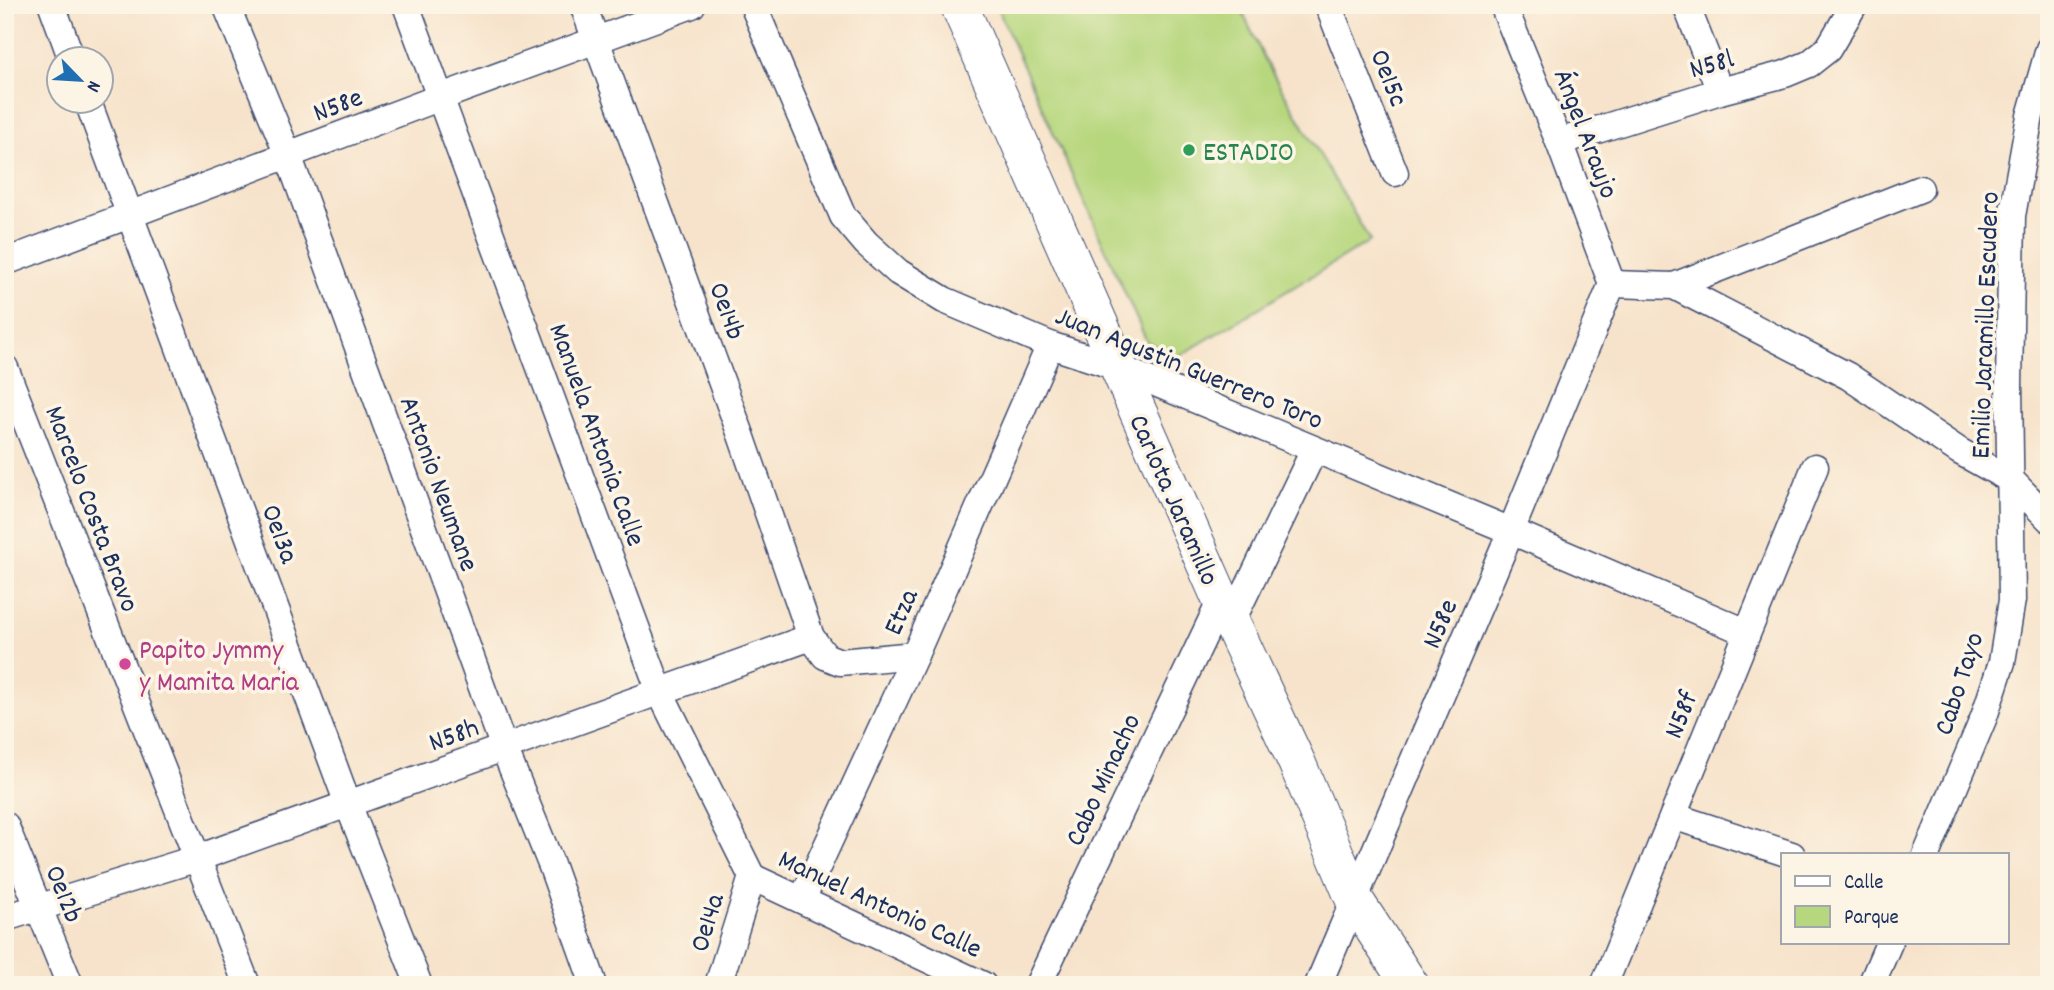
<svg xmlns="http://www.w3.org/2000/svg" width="2054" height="990" viewBox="0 0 2054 990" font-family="Dekko,sans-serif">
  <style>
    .green { fill: #b7d77e; stroke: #69836e; stroke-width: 2 }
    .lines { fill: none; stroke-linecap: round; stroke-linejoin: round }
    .street-casing { stroke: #3c4a6e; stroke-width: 29 }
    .secondary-casing { stroke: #3c4a6e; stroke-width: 39 }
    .street { stroke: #fff; stroke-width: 26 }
    .secondary { stroke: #fff; stroke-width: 37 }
    .leisure-dot { fill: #2e9e5b; stroke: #fcf5e5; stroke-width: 2.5 }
    .hotel-dot { fill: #d1479c; stroke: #fcf5e5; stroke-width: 2.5 }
    .labels { text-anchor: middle; stroke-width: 7; stroke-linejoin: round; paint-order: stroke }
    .street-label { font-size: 28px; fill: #1b2f5e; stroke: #fcf5e5 }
    .leisure-label { font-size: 28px; fill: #27864d; stroke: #fcf5e5; text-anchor: start }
    .hotel-label { font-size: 28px; fill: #b23c85; stroke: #fcf5e5; text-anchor: start }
  </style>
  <rect width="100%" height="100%" fill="#fcf5e5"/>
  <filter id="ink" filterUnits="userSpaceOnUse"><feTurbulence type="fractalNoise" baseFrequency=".0143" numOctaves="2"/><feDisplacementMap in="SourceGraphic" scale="14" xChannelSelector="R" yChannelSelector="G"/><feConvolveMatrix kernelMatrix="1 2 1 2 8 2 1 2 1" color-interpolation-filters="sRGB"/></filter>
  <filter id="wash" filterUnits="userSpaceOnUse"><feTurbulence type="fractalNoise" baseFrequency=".00686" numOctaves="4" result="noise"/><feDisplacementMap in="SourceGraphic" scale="28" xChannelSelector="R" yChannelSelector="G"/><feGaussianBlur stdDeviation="1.57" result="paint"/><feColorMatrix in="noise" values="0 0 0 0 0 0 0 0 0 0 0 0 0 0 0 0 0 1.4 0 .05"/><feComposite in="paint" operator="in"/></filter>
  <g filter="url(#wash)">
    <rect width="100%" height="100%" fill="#f7e3cb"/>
    <!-- green -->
    <polygon class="green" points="996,5 1239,5 1265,60 1370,241 1176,358 1147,342"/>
  </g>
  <g filter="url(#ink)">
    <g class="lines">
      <!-- street casing -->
      <g class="street-casing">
        <g id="street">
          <polyline points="52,5 72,60"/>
          <polyline points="226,5 288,155 504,748 551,864 594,985"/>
          <polyline points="406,5 660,692 752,877"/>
          <polyline points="583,5 741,435 811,637 825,656 840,662 915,655"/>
          <polyline points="753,5 843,216 866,243 898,272 944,300 1050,345 1117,367 1511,531 1746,632"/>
          <polyline points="1328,5 1395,173"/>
          <polyline points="1503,5 1559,142 1612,284"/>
          <polyline points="1686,5 1720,91"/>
          <polyline points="88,102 348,804 419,985"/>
          <polyline points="1559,142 1720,91 1785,74 1809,64 1828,49 1854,5"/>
          <polyline points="5,262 441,97 692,5"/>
          <polyline points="1612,284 1674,286 1848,376 1959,451 2011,480 2049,519"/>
          <polyline points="1674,286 1920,189"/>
          <polyline points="5,368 247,985"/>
          <polyline points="1231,623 1314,450"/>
          <polyline points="1673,816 1792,855"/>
          <polyline points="5,825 70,985"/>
          <polyline points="1926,855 1984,717 2002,662 2012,600 2009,385 2012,216 2030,116 2049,49"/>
          <polyline points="752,877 983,985"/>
          <polyline points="802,900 915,655 1050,345"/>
          <polyline points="5,918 198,858 811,637"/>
          <polyline points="718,985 752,877"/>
          <polyline points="1038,985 1221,600"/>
          <polyline points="1318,985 1511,531 1612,284"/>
          <polyline points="1604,985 1815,467"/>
          <polyline points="1871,985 1889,943"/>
        </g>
      </g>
      <!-- secondary casing -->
      <g class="secondary-casing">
        <polyline id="secondary" points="959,5 1221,600 1297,763 1354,899 1410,985"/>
      </g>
      <!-- street -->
      <use href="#street" class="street"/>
      <!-- secondary -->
      <use href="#secondary" class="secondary"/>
    </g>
  </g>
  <!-- markers -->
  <circle class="leisure-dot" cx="1189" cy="150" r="7"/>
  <circle class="hotel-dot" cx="125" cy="664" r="7"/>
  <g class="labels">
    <!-- street labels -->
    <g class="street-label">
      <text transform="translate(1711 62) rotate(-16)" y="10">N58l</text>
      <text transform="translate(1391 77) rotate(68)" y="10">Oe15c</text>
      <text transform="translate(337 103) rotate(-21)" y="10">N58e</text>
      <text transform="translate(1588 133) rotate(69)" y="10">Ángel Araujo</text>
      <text transform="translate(729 310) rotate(70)" y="10">Oe14b</text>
      <text transform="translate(1983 325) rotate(-88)" y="10">Emilio Jaramillo Escudero</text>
      <text transform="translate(1190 366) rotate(22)" y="10">Juan Agustin Guerrero Toro</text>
      <text transform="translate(599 434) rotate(70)" y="10">Manuela Antonia Calle</text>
      <text transform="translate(441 483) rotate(70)" y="10">Antonio Neumane</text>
      <text transform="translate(1176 499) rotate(66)" y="10">Carlota Jaramillo</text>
      <text transform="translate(94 508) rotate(69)" y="10">Marcelo Costa Bravo</text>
      <text transform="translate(282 533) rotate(70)" y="10">Oe13a</text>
      <text transform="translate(899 611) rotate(-66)" y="10">Etza</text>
      <text transform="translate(1438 623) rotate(-67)" y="10">N58e</text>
      <text transform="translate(1957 683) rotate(-72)" y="10">Cabo Tayo</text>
      <text transform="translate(1679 714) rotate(-68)" y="10">N58f</text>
      <text transform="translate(453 733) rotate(-20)" y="10">N58h</text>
      <text transform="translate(1101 779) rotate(-65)" y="10">Cabo Minacho</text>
      <text transform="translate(66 893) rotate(68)" y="10">Oe12b</text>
      <text transform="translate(881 902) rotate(25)" y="10">Manuel Antonio Calle</text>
      <text transform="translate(705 922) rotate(-73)" y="10">Oe14a</text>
    </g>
    <!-- leisure labels -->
    <g class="leisure-label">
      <text x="1203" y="160">ESTADIO</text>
    </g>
    <!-- hotel labels -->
    <g class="hotel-label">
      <text x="139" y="658">Papito Jymmy<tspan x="139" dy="32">y Mamita Maria</tspan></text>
    </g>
  </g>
  <!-- margin -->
  <rect width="2054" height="990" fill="none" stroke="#fcf5e5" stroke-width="28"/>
  <!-- legend -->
  <rect x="1781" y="853" width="228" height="91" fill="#fcf5e5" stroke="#a2a6af" stroke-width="2"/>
  <rect x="1795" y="876" width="35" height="10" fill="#ffffff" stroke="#a2a6af" stroke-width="2"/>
  <text x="1844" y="888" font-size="21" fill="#1b2f5e">Calle</text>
  <rect x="1795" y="906" width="35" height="21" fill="#b7d77e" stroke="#a2a6af" stroke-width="2"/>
  <text x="1844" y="923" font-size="21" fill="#1b2f5e">Parque</text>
  <!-- north arrow -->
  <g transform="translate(80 80) rotate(115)"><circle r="33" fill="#fcf5e5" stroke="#a2a6af" stroke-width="2"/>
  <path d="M0-5L12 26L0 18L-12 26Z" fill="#1f6fb2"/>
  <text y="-10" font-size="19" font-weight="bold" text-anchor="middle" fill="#1b2f5e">N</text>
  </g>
</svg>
